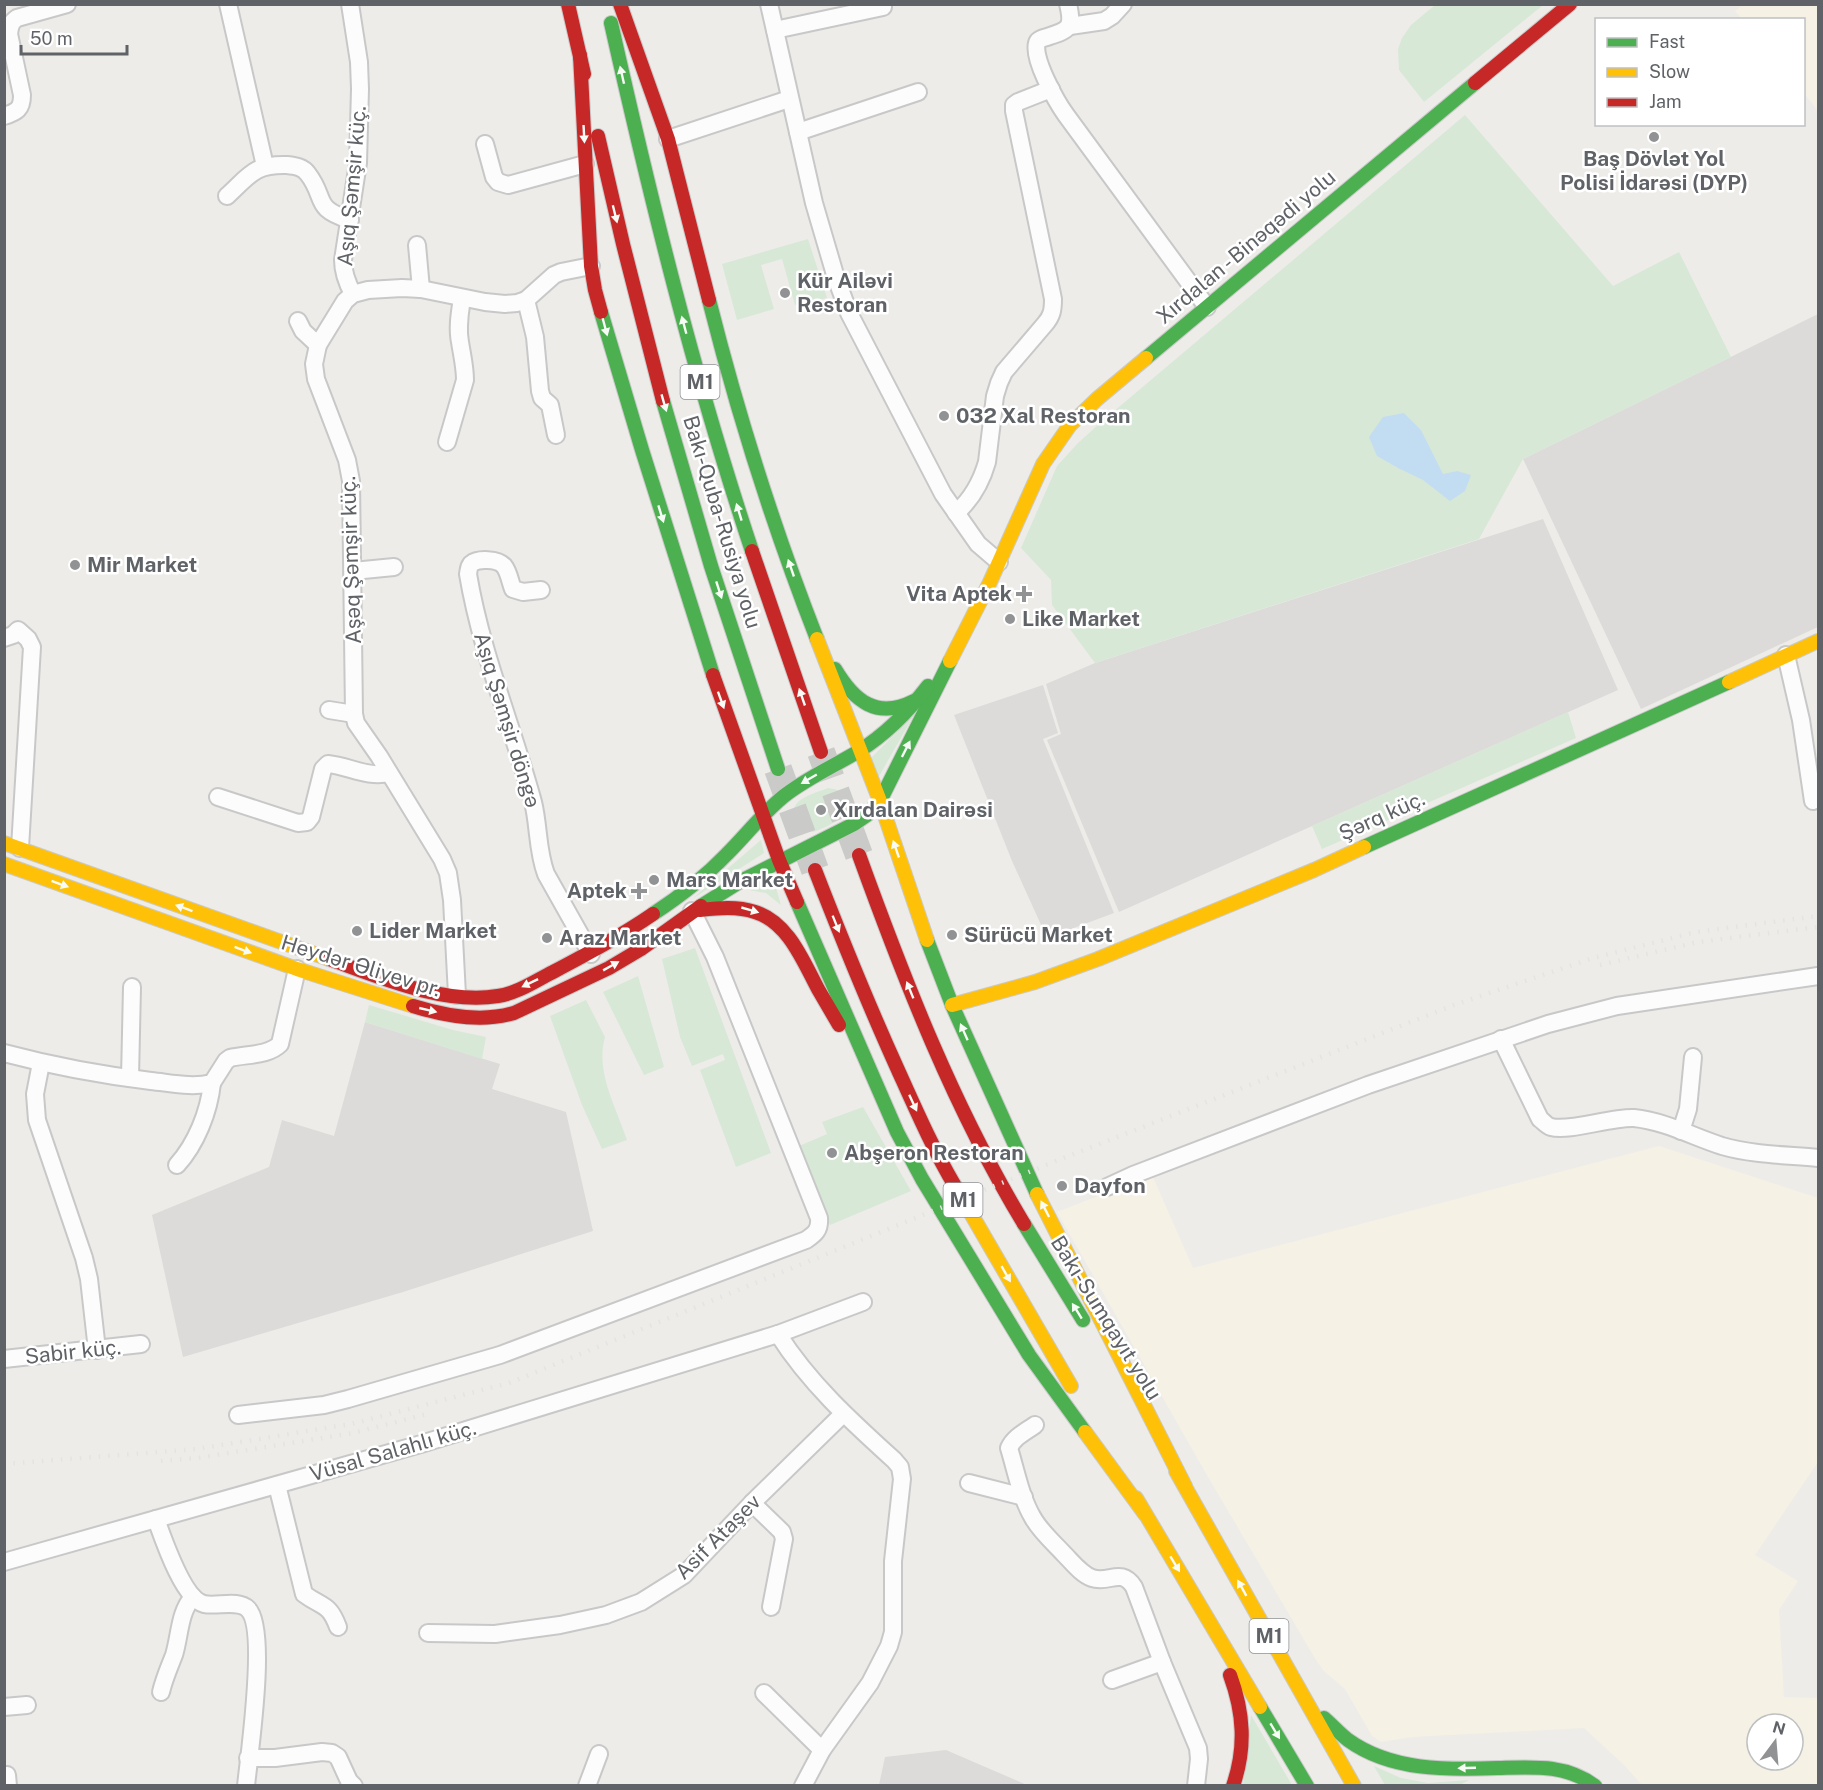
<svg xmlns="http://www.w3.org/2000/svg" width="1823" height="1790" viewBox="0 0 1823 1790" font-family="'Public Sans',sans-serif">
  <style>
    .commercial { fill: #f5f1e4; fill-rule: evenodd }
    .industrial { fill: #dddbd9 }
    .green { fill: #d8e8d6 }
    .water { fill: #c2ddf2 }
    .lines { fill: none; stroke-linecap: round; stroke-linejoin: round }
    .highway-tunnel { stroke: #cacac8; stroke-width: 28; stroke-dasharray: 28 14; stroke-linecap: butt }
    .street-casing { stroke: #c8c8c8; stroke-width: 20 }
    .fast-casing { stroke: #cacaca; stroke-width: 16 }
    .slow-casing { stroke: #cacaca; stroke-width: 16 }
    .jam-casing { stroke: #cacaca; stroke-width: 16 }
    .street { stroke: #fcfcfc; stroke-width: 16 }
    .fast { stroke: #4caf50; stroke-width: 14 }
    .slow { stroke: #ffc107; stroke-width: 14 }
    .jam { stroke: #c62828; stroke-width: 14 }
    .rail { stroke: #e3e4e3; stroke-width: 4.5; stroke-dasharray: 1.5 8; stroke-linecap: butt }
    .oneway { fill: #f6fbf6 }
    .poi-dot { fill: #919294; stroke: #fff; stroke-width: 2 }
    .labels { text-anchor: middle; stroke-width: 5; stroke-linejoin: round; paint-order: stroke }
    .shield { fill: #fff; stroke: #8f9194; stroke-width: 1.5 }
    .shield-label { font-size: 20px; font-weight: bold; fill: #5f6266 }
    .poi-label { font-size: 21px; font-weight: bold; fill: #5f6266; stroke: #fff; text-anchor: start }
    .street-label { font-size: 21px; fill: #5f6266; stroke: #fff }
  </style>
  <rect width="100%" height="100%" fill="#edece9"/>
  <!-- commercial -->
  <g class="commercial">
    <polygon points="1743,5 1818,5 1818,111 1804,93 1804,20 1742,19 1735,11"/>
    <path d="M1659,1146l159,52v264l-63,93 43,26 -19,29 5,87 34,1v87h-176l-18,-20 -40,-37 -172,9 -31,5 -9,-6 -27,-47 -21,-18 -8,-11 -112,-190 -147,-258 95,-37 41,93zM1757,1724h36v36h-36z"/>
  </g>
  <!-- industrial -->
  <g class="industrial">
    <polygon points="1818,314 1818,627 1641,709 1523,459"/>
    <polygon points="1543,519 1618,690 1119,912 1047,740 1061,734 1046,684 1095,663"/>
    <polygon points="1043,685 1058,733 1043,739 1114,913 1047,938 1012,861 954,715"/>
    <polygon points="365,1022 500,1064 492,1089 566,1112 593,1231 403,1292 183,1357 152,1215 269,1167 282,1120 334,1136"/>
    <polygon points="946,1750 1027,1785 879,1785 885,1757"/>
  </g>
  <!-- green -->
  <g class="green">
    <polygon points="1435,5 1435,4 1543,5 1424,102 1399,70 1398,49 1402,38 1411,25"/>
    <polygon points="1465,115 1613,286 1679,252 1731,357 1523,459 1479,539 1095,663 1052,605 1051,580 1021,548 1057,466 1077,444 1100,423"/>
    <polygon points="808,239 827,298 795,305 782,259 761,265 774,309 737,320 722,264"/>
    <polygon points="1568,712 1576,738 1322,849 1312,826"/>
    <polygon points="914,715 878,778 870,759"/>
    <path d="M828,788c9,1 14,3 21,10 1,5 1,13 -3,17 -4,4 -29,17 -34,17 -15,0 -25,-19 -14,-30 8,-7 20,-10 30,-14z"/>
    <polygon points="761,840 764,853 692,899"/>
    <polygon points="772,874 781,905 766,893 743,889"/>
    <polygon points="695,948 771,1153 736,1167 700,1070 725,1060 723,1054 692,1066 680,1037 662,959"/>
    <polygon points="638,976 664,1067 644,1075 603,992"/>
    <path d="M586,1000l19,37c-10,34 11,70 22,103l-25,9 -20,-44 -32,-89z"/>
    <polygon points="369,1005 453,1030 486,1037 482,1059 365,1022"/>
    <polygon points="863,1107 911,1191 830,1225 799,1146 827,1134 822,1122"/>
    <polygon points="1251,1715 1292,1785 1243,1786"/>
    <polygon points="1374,1766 1401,1778 1428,1783 1469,1780 1460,1785 1385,1785"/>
  </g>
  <!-- water -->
  <polygon class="water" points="1404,413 1421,430 1443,474 1457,471 1471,475 1465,491 1450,501 1423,480 1400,469 1377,456 1369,437 1383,417"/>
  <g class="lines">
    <!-- highway-tunnel -->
    <g class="highway-tunnel">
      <polyline points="821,752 859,855"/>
      <polyline points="778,769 815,870"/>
    </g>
    <!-- street casing -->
    <g class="street-casing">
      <g id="street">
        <polyline points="228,4 265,166"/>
        <path d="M350,4l9,58 1,27 -2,74 -15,97c0,13 4,23 10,34"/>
        <polyline points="769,4 814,203 836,278 849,313 943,494 978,544 999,562"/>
        <path d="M1068,4c6,25 0,26 -21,33 -4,1 -6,1 -9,4 -9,13 20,63 28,74l141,192"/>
        <polyline points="1070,26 1104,21 1112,16 1123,4"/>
        <polyline points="775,30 883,7"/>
        <path d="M4,116c13,-4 18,-7 18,-21l-13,-61c1,-8 2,-12 8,-16l50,-14"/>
        <polyline points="798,132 918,92"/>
        <polyline points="668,139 789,99"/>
        <polyline points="485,144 494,177 498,182 508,185 585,164"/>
        <path d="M227,196c23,-21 27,-32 60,-31 9,1 16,2 21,9 19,25 4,34 42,46"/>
        <polyline points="417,245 421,289"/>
        <polyline points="526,300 535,337 540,391 542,398 550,405 556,435"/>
        <polyline points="298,321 303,331 318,345"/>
        <path d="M447,442l18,-62c0,-13 -3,-25 -5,-38 -3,-15 0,-30 2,-44"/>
        <path d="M956,513c16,-14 25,-30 31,-51l8,-66 4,-13 5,-11 41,-48c7,-8 8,-14 8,-25l-39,-188v-6l4,-3 33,-13"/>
        <polyline points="353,571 394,567"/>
        <path d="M541,590l-18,2 -10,-3c-3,-7 -4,-17 -9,-23 -6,-7 -26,-8 -33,-2 -3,4 -2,6 -3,10 13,78 44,151 65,228 6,24 4,48 13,72l45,80"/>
        <polyline points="4,638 13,635 18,630 28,639 32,647 20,848"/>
        <polyline points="1786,655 1801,720 1813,801"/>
        <polyline points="329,710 354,714"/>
        <path d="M218,797l80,26 9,-1 4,-5 12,-48 5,-5c21,2 39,14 61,9"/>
        <polyline points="457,995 452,900 448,873 442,859 379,756 356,723 354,714 351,481 347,460 316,379 314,364 318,345 345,301 353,294 368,290 402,288 421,289 485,302 505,304 517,303 526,300 554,275 561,272 591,266"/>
        <path d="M1501,1039l39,80c3,2 7,7 11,8 19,5 59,-10 83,-9 30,3 60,19 88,28 31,9 65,9 96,12"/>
        <path d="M4,1053c49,13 97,22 147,28 20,2 41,7 61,2l14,-22 4,-3c16,-4 38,-2 50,-14l17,-75"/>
        <polyline points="41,1063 35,1094 37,1120 84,1258 89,1279 97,1350"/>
        <polyline points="130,1078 132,987"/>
        <polyline points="1681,1131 1688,1109 1693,1057"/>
        <path d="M177,1165c19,-21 32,-53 35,-82"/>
        <polyline points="1107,1187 1133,1175 1368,1085 1548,1024 1617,1006 1818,976"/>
        <path d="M778,1334c31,49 73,87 116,126l6,7 2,12 -9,82v71l-4,14 -19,37 -48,67 -19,36"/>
        <polyline points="4,1359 141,1344"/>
        <path d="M238,1415l86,-10 24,-6 152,-44 306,-115c9,-6 14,-10 13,-22l-104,-261 -23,-46"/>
        <path d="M1035,1425c-10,7 -21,12 -26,23 7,23 12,50 24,70 8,14 21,25 31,36 8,8 17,20 28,24 17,6 29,-11 42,9l28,75 36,86 1,11 -3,27"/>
        <polyline points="969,1483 1024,1497"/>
        <path d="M277,1485l27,109c19,14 25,9 34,33"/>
        <polyline points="752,1503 782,1532 784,1539 771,1607"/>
        <path d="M156,1519c7,19 27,80 48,85 13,3 34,-5 44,5 20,20 1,146 -2,177"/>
        <polyline points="4,1562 421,1444 778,1334 863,1302"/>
        <polyline points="428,1633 495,1634 560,1625 606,1615 641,1602 684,1575 752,1503 843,1414"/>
        <polyline points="1112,1680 1162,1662"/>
        <path d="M161,1692c3,-13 8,-24 13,-37 6,-19 5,-43 19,-58"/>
        <polyline points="764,1693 822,1750"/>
        <polyline points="4,1707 27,1705"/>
        <polyline points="248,1758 275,1758 322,1752 332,1753 338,1757 349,1781 354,1786"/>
        <polyline points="7,1775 8,1786"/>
        <polyline points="587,1786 599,1754"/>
      </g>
    </g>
    <!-- fast casing -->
    <g class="fast-casing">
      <g id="fast">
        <path d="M611,23c40,178 83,354 141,528"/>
        <path d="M709,300c29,115 65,229 108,339"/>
        <polyline points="601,312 642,450 713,675"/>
        <polyline points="1146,358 1475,83"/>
        <polyline points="663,401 711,566 778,769"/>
        <path d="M835,669c19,32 42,51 79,32"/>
        <polyline points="1364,847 1729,682"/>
        <polyline points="797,902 897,1132 922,1179 1029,1355 1085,1432"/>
        <polyline points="701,906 741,881 854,824 867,815 880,801 950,661"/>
        <path d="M653,914c26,-17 52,-37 74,-60 19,-19 36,-41 57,-58 23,-18 50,-30 75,-45 27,-17 49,-39 69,-65"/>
        <polyline points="927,940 952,1005 1037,1194"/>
        <polyline points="1024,1224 1083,1320"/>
        <polyline points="1260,1707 1307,1786"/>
        <path d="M1324,1718c8,7 15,15 24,22 43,31 99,30 150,28 35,-1 68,-4 97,18"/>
      </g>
    </g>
    <!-- slow casing -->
    <g class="slow-casing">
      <g id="slow">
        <polyline points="817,639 880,801 927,940"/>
        <polyline points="950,661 990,582 1043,464 1070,425 1097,399 1146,358"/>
        <polyline points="1729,682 1818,641"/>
        <polyline points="4,843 329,959"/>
        <polyline points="4,864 297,969 413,1006"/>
        <polyline points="952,1005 1035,982 1098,959 1314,870 1364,847"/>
        <polyline points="955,1186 1071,1386"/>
        <polyline points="1037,1194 1185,1486"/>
        <polyline points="1085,1432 1145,1514"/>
        <polyline points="1176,1471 1354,1786"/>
        <polyline points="1136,1498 1260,1707"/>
      </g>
    </g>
    <!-- jam casing -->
    <g class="jam-casing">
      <g id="jam">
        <polyline points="568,4 584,74"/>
        <polyline points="620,4 668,139 709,300"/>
        <polyline points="580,55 591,266 595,290 601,312"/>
        <polyline points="1475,83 1570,4"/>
        <polyline points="598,136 623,244 663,401"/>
        <polyline points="752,551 821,752"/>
        <polyline points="713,675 779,860 797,902"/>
        <path d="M859,855c46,127 95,253 165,369"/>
        <path d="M815,870c26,67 53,134 83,200 18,40 35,79 57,116"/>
        <path d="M700,910c18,-2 37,-4 55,2 33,10 48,49 63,77 7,12 14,24 21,36"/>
        <path d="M329,959c50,18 115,46 169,37 20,-3 37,-15 55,-24 34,-18 68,-36 100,-58"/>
        <path d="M413,1006c32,10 68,17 101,7l95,-45 32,-19 60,-43"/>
        <path d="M1230,1675c14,38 16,73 3,111"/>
      </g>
    </g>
    <!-- street -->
    <use href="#street" class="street"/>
    <!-- fast -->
    <use href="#fast" class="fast"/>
    <!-- slow -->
    <use href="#slow" class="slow"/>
    <!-- jam -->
    <use href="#jam" class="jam"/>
    <!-- rail -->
    <g class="rail">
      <polyline points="1600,965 1698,942 1818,927"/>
      <polyline points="161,1461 198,1458 353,1433 427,1414"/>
      <polyline points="4,1464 197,1449 351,1424 509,1383 1051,1163 1454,1005 1593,958 1696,932 1818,916"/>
    </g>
  </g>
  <!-- one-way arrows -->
  <defs><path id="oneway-solid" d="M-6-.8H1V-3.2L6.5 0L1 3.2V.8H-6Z" transform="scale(1.5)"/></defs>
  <g class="oneway">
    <use href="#oneway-solid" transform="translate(622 75) rotate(-103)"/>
    <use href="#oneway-solid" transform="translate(584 134) rotate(87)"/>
    <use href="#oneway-solid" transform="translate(615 214) rotate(76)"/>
    <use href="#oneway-solid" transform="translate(684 325) rotate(-105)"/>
    <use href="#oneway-solid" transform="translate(605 327) rotate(75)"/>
    <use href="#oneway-solid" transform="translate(664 403) rotate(74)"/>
    <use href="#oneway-solid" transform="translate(739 512) rotate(-107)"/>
    <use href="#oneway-solid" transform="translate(661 514) rotate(73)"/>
    <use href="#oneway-solid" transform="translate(791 568) rotate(-109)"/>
    <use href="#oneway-solid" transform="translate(719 590) rotate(72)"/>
    <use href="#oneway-solid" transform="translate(802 697) rotate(-109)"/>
    <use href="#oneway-solid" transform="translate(721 700) rotate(70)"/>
    <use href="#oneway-solid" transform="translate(906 749) rotate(-63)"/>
    <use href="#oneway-solid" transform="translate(809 779) rotate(150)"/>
    <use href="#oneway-solid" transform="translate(896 849) rotate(-109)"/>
    <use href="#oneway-solid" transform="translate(60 884) rotate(20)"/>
    <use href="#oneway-solid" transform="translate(184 908) rotate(-160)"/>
    <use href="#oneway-solid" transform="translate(750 910) rotate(16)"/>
    <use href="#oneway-solid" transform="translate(836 924) rotate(68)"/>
    <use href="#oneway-solid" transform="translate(243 950) rotate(20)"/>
    <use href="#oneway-solid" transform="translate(611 966) rotate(-29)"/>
    <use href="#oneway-solid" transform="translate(530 983) rotate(154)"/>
    <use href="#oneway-solid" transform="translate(910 990) rotate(-112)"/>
    <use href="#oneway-solid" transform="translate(428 1010) rotate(13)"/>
    <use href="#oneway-solid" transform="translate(964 1032) rotate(-114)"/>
    <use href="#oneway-solid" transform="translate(913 1103) rotate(65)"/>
    <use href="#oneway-solid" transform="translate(1045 1209) rotate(-117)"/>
    <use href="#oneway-solid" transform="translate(1006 1274) rotate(60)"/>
    <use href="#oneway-solid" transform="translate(1077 1311) rotate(-122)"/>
    <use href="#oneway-solid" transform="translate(1175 1564) rotate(59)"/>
    <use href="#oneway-solid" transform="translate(1242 1588) rotate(-119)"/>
    <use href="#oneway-solid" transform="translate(1275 1731) rotate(59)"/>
    <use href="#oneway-solid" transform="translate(1467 1768) rotate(178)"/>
  </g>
  <!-- markers -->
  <g class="poi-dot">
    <circle cx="1654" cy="137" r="6"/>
    <circle cx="785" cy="293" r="6"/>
    <circle cx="944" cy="416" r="6"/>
    <circle cx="75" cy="565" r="6"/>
    <path d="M1021 585h6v6h6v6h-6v6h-6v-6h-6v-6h6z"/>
    <circle cx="1010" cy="619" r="6"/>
    <circle cx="821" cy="810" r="6"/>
    <circle cx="654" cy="880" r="6"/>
    <path d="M636 882h6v6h6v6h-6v6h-6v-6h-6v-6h6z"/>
    <circle cx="357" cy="931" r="6"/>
    <circle cx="952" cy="935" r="6"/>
    <circle cx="547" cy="938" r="6"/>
    <circle cx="832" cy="1153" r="6"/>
    <circle cx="1062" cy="1186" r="6"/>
  </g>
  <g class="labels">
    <!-- shield labels -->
    <g class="shield">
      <rect x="680.5" y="365" width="39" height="34" rx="4.5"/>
      <rect x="943.5" y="1183" width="39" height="34" rx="4.5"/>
      <rect x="1249.5" y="1619" width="39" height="34" rx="4.5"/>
    </g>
    <g class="shield-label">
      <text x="700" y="389">M1</text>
      <text x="963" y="1207">M1</text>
      <text x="1269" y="1643">M1</text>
    </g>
    <!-- poi labels -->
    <g class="poi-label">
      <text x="1654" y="166" text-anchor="middle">Baş Dövlət Yol<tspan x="1654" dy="24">Polisi İdarəsi (DYP)</tspan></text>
      <text x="797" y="288">Kür Ailəvi<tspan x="797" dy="24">Restoran</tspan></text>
      <text x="956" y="423">032 Xal Restoran</text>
      <text x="87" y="572">Mir Market</text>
      <text x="1012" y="601" text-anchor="end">Vita Aptek</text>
      <text x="1022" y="626">Like Market</text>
      <text x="833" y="817">Xırdalan Dairəsi</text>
      <text x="666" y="887">Mars Market</text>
      <text x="627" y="898" text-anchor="end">Aptek</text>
      <text x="369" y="938">Lider Market</text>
      <text x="964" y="942">Sürücü Market</text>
      <text x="559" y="945">Araz Market</text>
      <text x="844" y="1160">Abşeron Restoran</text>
      <text x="1074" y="1193">Dayfon</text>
    </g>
    <!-- street labels -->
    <g class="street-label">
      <text transform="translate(352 186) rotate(-85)" y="7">Aşıq Şəmşir küç.</text>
      <text transform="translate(1246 247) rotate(-40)" y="7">Xırdalan - Binəqədi yolu</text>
      <text transform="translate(722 522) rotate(73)" y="7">Bakı-Quba-Rusiya yolu</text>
      <text transform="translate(351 560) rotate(-92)" y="7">Aşəq Şəmşir küç.</text>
      <text transform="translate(507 720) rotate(73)" y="7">Aşıq Şəmşir döngə</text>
      <text transform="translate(1382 816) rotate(-24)" y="7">Şərq küç.</text>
      <text transform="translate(361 966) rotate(17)" y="7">Heydər Əliyev pr.</text>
      <text transform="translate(1106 1318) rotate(58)" y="7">Bakı-Sumqayıt yolu</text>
      <text transform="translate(73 1352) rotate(-6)" y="7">Sabir küç.</text>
      <text transform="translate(393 1451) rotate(-16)" y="7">Vüsal Salahlı küç.</text>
      <text transform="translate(718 1537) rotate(-45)" y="7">Asif Ataşev</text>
    </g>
  </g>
  <!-- border -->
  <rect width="1823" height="1790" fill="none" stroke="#5f6266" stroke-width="12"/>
  <!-- legend -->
  <rect x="1595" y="18" width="210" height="108" fill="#ffffff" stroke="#bfc0c2" stroke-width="1.5"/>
  <rect x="1607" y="38" width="30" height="9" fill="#4caf50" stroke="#bfc0c2" stroke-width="1.5"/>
  <text x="1649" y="48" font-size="18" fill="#5f6266">Fast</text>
  <rect x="1607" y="68" width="30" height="9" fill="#ffc107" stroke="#bfc0c2" stroke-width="1.5"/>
  <text x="1649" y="78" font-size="18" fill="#5f6266">Slow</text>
  <rect x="1607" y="98" width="30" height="9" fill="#c62828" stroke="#bfc0c2" stroke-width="1.5"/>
  <text x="1649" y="108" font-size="18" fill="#5f6266">Jam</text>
  <!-- north arrow -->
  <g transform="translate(1775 1742) rotate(16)"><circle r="28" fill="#ffffff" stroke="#bfc0c2" stroke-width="1.5"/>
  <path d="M0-4.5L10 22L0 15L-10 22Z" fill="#919294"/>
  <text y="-9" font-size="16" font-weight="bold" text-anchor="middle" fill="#5f6266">N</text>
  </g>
  <!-- scale -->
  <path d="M21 45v9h106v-9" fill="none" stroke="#5f6266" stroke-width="3"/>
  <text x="30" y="45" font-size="18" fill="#5f6266" stroke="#ffffff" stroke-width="4.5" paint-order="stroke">50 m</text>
</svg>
